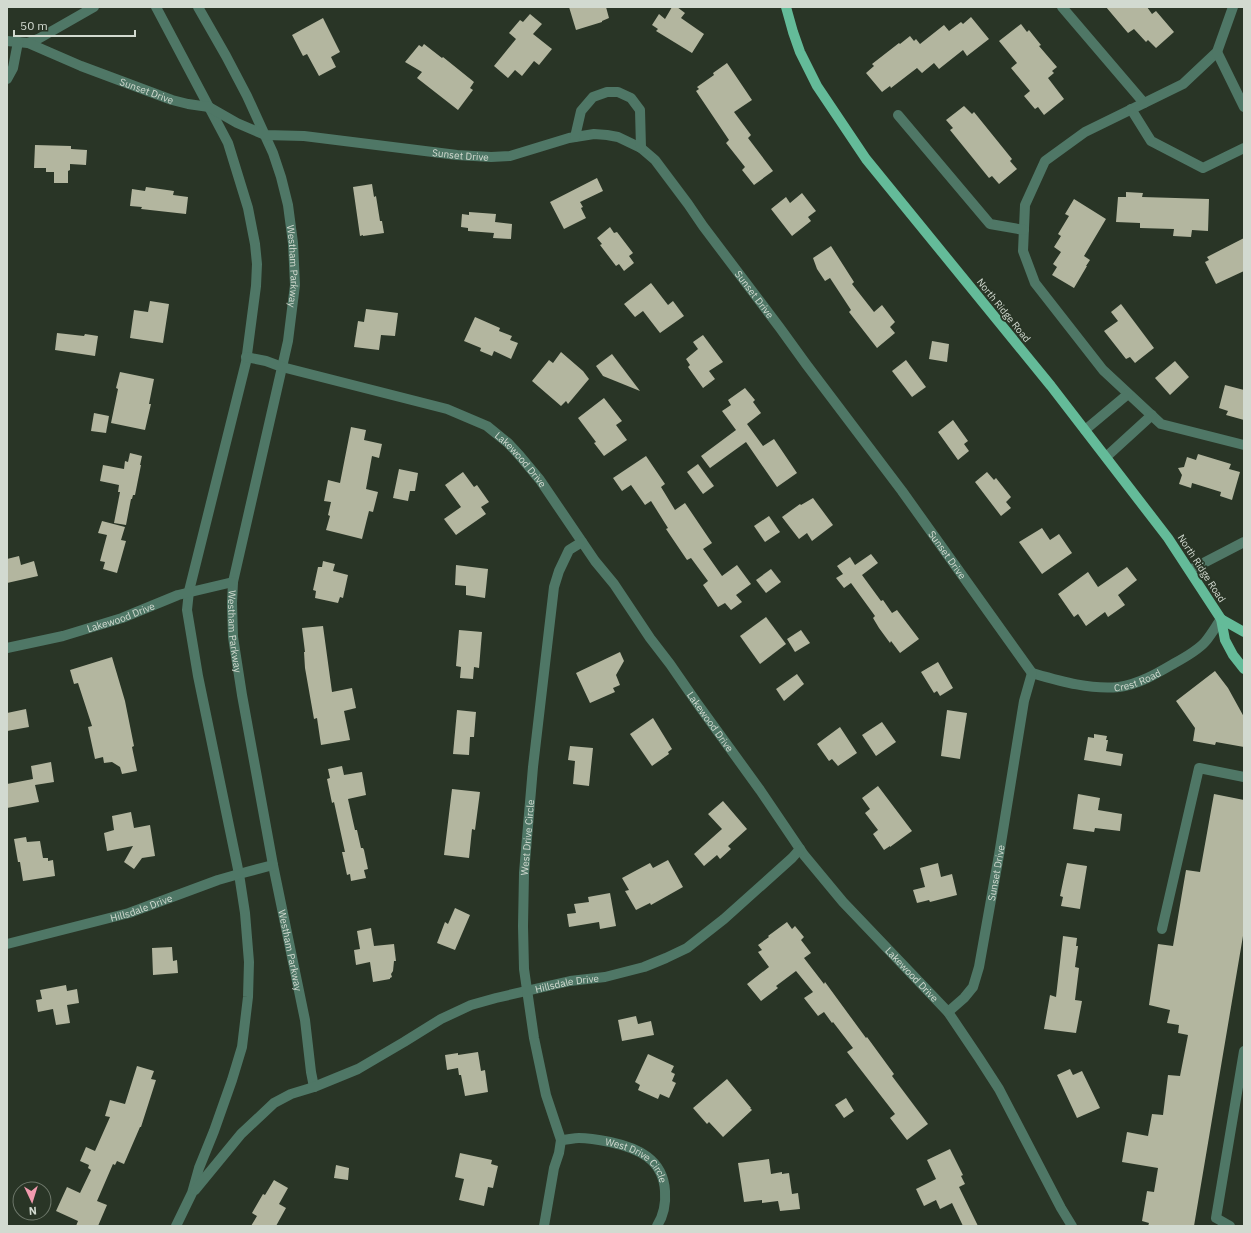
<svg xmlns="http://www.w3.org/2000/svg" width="1251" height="1233" viewBox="0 0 1251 1233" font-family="'IBM Plex Sans',sans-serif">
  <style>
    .building { fill: #b3b69f }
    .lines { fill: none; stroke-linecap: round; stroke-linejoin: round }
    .minor { stroke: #4f7766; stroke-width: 10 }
    .major { stroke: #64bb99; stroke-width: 10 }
    .labels { text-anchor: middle; stroke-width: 4; stroke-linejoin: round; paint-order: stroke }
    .street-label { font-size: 10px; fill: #d2dad0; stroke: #293526 }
  </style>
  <rect width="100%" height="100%" fill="#293526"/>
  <!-- building -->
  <g class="building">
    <polygon points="569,7 606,7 609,18 602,21 602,22 576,30"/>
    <polygon points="672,7 677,7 685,13 681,18 704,34 692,53 656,31 658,29 652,25 659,14 665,19"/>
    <polygon points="1106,7 1147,7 1152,14 1156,11 1174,32 1156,48 1148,40 1146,42 1134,29 1128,33"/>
    <polygon points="530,14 542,24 533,34 552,49 539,65 534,61 522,76 515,70 508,78 494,66 516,39 509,33 520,20 523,22"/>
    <polygon points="971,17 989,39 967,56 963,50 939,69 934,63 922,73 917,68 891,88 890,86 882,92 866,73 874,66 872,64 899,43 900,44 910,36 914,41 916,39 920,44 944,25 949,31 961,22 963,24"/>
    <polygon points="323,18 340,52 331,57 336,67 319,76 307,54 303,56 292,35"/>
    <polygon points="1021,24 1027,32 1029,30 1041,45 1039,46 1057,67 1052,71 1054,73 1048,78 1064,99 1044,115 1038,107 1035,109 1024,96 1030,91 1011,68 1017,63 999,41"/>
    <polygon points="424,44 442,58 443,57 474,82 470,88 473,90 458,110 417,78 422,72 405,62 419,45 422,47"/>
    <polygon points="727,63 752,100 734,112 751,135 748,138 773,171 754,185 742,170 745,167 726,143 729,140 696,91 699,89 697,87 714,75 713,73"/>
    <polygon points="964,106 972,114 974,112 1012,159 1010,161 1017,169 999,184 992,176 989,178 950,130 953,128 946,120"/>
    <polygon points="35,145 71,146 71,149 87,150 86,165 70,164 70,170 68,171 68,183 54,183 54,172 46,172 46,168 34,168"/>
    <polygon points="597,178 603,191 580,202 583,207 581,208 586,218 564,229 550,202"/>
    <polygon points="372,184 374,197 376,196 380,221 382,221 384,233 363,236 363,235 360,236 353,187"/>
    <polygon points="146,187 174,191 173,195 188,197 186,214 141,209 142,207 130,206 132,189 145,191"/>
    <polygon points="1126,192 1143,193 1142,197 1209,199 1208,231 1192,230 1191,237 1173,236 1174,229 1140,228 1140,223 1116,222 1118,197 1126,197"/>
    <polygon points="802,193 816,211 808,217 811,221 792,236 771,209 786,197 790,203"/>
    <polygon points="1074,199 1106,219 1084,256 1090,260 1086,266 1087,266 1074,288 1052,275 1057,267 1053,264 1061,252 1054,247 1061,236 1058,234 1069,216 1065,214"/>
    <polygon points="469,212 496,214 495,222 512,224 511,239 493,238 494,233 468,231 468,228 461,227 462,214 469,215"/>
    <polygon points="610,227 614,233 617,232 633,253 629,256 634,263 624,271 619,264 616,266 600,245 602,244 597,238"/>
    <polygon points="1244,238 1244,271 1216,284 1205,262 1209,260 1207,257"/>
    <polygon points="831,246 854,282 852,284 874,312 882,305 895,322 890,327 895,333 877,348 849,312 851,310 830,278 825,281 817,269 813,258"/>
    <polygon points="651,283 668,305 673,301 684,316 660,333 643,311 635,317 624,304"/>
    <polygon points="150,301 169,304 163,343 130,338 134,310 148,312"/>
    <polygon points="1121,304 1154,348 1135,363 1130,357 1126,359 1104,331 1118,321 1111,312"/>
    <polygon points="366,309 398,313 395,336 381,335 379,350 354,347 358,321 364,322"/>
    <polygon points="475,317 500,328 499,331 512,336 510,340 518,343 511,359 494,351 492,356 480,351 481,348 464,341"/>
    <polygon points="57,333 84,336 85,334 98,336 95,356 55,350"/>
    <polygon points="703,335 723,362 709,371 715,379 703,388 688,367 690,365 686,359 698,349 693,342"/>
    <polygon points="932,341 949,344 947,362 929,359"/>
    <polygon points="561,352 583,371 589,379 568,404 566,401 561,406 532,381 549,360 553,363"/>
    <polygon points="612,354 640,391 603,376 596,366"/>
    <polygon points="906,360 926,387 912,397 892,371"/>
    <polygon points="1175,361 1189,377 1170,395 1155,378"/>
    <polygon points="120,372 154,379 149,404 151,404 145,430 111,423 118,389 116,388"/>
    <polygon points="1225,385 1244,390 1244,420 1226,415 1228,411 1219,408"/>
    <polygon points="745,388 755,400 753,402 761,413 747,424 763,446 774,439 797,473 777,487 746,442 710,468 701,456 736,430 722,411 731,405 728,400"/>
    <polygon points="604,398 622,421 616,425 627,440 604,456 594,443 596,442 578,418"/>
    <polygon points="94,413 109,416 106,433 91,431"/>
    <polygon points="953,420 968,441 964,444 969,451 958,460 938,432"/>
    <polygon points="351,427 366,430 364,440 382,444 379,458 372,456 366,489 378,492 373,512 369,511 362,539 326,530 330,516 328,515 331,502 324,501 328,480 340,483"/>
    <polygon points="130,453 142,456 140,465 141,465 135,495 133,495 132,499 131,499 126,525 114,523 120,492 118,492 119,485 100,481 103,465 124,469 125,461 128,462"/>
    <polygon points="1198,454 1231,464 1229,469 1240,472 1232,500 1220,496 1221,492 1192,483 1191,488 1179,484 1182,475 1178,468 1184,467 1187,457 1196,460"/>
    <polygon points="646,456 665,484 661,487 675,510 685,503 712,543 703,549 722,576 737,565 751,584 736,595 742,602 731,610 725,603 718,607 703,585 708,581 691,558 687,560 666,529 668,528 651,501 645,505 631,485 622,491 613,478"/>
    <polygon points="698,464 714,486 703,494 687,472"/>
    <polygon points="399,469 418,473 415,491 410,491 408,501 393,498"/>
    <polygon points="463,472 474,487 477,485 489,502 481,507 486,514 456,535 444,519 461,507 445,485"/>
    <polygon points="987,472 994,480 996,478 1011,497 1006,502 1011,508 1001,516 975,482"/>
    <polygon points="813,498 833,525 812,541 807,533 799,539 782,517 800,504 801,505"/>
    <polygon points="769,516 780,532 765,542 754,526"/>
    <polygon points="102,521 125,527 121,540 126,541 117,573 103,569 105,562 100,561 107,535 98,533"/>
    <polygon points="1042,528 1050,540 1059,534 1072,553 1042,574 1019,542"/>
    <polygon points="871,554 878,563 862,575 881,601 883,600 892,613 897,610 919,639 900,653 891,641 890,643 879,628 873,618 875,616 851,583 844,588 836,578 843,574 837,566 850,557 855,565"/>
    <polygon points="19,556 21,565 34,561 38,576 7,583 7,559"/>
    <polygon points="323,561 335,564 333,571 348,575 343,598 340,597 338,603 315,598 316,591 313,590 318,567 322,567"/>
    <polygon points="456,565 488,569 485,598 466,595 466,586 455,585"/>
    <polygon points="1127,567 1137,580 1118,595 1125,605 1108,617 1105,612 1086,626 1078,614 1074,617 1058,594 1088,572 1098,587"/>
    <polygon points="771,569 781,582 766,593 756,580"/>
    <polygon points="766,617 786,644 760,664 740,636"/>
    <polygon points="323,626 332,692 352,688 356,708 344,711 350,740 321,745 317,718 314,719 305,668 304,652 305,652 302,628"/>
    <polygon points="459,630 482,632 479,668 474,667 473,679 460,678 461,667 456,666"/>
    <polygon points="801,630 810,643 795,652 787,639"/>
    <polygon points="620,652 624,661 616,675 620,685 613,688 615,692 590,703 576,673"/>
    <polygon points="112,657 125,701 134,746 132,747 137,771 122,774 120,767 112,762 104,763 103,757 95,759 88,727 92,726 78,683 74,684 70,670"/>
    <polygon points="938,662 953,688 940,696 937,691 934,693 921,672"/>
    <polygon points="1215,671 1228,688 1244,717 1244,747 1216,742 1215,745 1193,741 1195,728 1176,701"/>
    <polygon points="797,674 804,684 784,701 776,689"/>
    <polygon points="26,709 29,727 7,731 7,713"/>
    <polygon points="457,710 476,712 474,737 470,737 469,755 453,754"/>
    <polygon points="947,710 967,713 960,759 941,756"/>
    <polygon points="653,718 672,749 668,752 669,754 652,766 630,734"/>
    <polygon points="882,722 896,742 876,756 862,735"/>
    <polygon points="840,727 857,753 838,766 832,759 829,761 817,744"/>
    <polygon points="1094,734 1107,736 1106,740 1108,740 1106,751 1123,754 1121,766 1084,760 1088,737 1094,738"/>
    <polygon points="570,746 593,748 589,786 573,784 575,761 568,760"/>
    <polygon points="51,762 54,782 35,785 39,802 7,808 7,784 33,779 31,766"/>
    <polygon points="342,766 344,775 362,772 366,795 348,799 355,830 357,830 361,848 363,848 364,850 368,869 364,870 366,878 351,881 350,874 347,875 342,852 345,852 334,802 332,803 327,779 330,778 328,769"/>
    <polygon points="878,786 912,831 890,847 890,846 884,850 873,834 878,830 865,813 870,809 862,798"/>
    <polygon points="452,789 480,792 475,830 472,829 469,858 444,855"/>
    <polygon points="1078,794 1100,798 1098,810 1122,814 1120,831 1095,828 1094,832 1073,829"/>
    <polygon points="1214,794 1244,800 1244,930 1194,1226 1148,1226 1149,1223 1142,1221 1147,1191 1154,1192 1158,1168 1122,1162 1127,1132 1148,1136 1152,1114 1163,1115 1168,1075 1180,1076 1188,1035 1178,1033 1179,1025 1167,1023 1170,1010 1149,1005 1158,944 1173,946 1186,870 1200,872"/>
    <polygon points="723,801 747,829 728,846 731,849 720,859 717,855 704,866 694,854 722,829 708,814"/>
    <polygon points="131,812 134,828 150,825 155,856 142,858 134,869 124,862 133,846 107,851 104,833 114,830 112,816"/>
    <polygon points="26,837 27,842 40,841 43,858 48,858 48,861 53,860 55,876 23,881 20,862 18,862 14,839"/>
    <polygon points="668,860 683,887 651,905 650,903 636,910 625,891 629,890 622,878 650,863 653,868"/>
    <polygon points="938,863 941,877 952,874 957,895 930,902 929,900 917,903 913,890 925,887 920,868"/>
    <polygon points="1067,863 1087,866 1080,909 1061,906 1063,897 1060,896"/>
    <polygon points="610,893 616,926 600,929 599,922 569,927 567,914 576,913 574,904 589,902 588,897"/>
    <polygon points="455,908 470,915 455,950 437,943 445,922 448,924"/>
    <polygon points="787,922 792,929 795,926 804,937 801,940 811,953 804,958 824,984 825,982 866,1038 867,1037 894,1074 892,1076 928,1124 907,1140 890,1118 895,1114 847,1052 853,1048 833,1022 832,1023 824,1012 818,1016 804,998 813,992 796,971 776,986 778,988 761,1001 747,984 769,967 758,952 762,950 758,945 769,937 768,936"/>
    <polygon points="371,928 374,946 394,944 396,961 394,961 393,971 391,974 392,977 390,978 390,979 373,982 370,962 356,965 354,950 360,949 357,931"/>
    <polygon points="1063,936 1077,938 1076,946 1078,946 1075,967 1079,968 1075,1000 1082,1001 1076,1033 1044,1029 1050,995 1056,997"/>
    <polygon points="172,947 173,961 177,960 178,973 153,975 152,948"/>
    <polygon points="66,985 67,991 77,989 79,1003 67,1005 70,1023 56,1025 53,1009 38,1012 36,1000 42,999 40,990"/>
    <polygon points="636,1016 638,1024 651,1021 654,1035 622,1041 618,1020"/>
    <polygon points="478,1052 481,1071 485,1070 488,1092 465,1096 461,1075 459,1075 458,1068 447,1070 445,1055 458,1053 458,1055"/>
    <polygon points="648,1054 674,1066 671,1072 675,1074 672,1081 676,1083 669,1098 660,1094 658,1099 638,1090 640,1085 635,1082"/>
    <polygon points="137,1066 154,1071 151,1079 156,1080 141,1127 140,1127 124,1164 117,1161 115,1165 113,1164 97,1201 107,1205 98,1226 76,1226 78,1221 56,1211 67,1187 80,1193 91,1170 88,1168 89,1165 80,1161 86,1147 95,1151 110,1117 105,1116 110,1100 125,1104"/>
    <polygon points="1070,1069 1073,1075 1082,1071 1100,1108 1077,1118 1057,1075"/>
    <polygon points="727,1079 751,1108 750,1108 752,1110 723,1137 709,1122 707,1124 693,1108"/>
    <polygon points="846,1098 854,1111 844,1118 835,1105"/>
    <polygon points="950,1149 963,1175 961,1176 965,1184 959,1187 978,1226 963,1226 952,1203 940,1209 936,1200 924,1206 916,1189 936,1179 927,1160"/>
    <polygon points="460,1153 492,1160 491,1164 498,1166 493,1188 488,1187 484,1206 459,1200 464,1179 455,1177"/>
    <polygon points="769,1159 771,1174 782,1172 782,1174 789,1173 792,1194 798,1193 800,1209 780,1211 778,1201 762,1203 762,1200 744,1202 738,1163"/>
    <polygon points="336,1165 349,1168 348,1180 334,1178"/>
    <polygon points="274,1180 288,1188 279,1204 286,1208 276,1226 251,1226 257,1216 252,1213 263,1194 265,1195"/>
  </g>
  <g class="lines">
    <!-- minor -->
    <g class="minor">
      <polyline points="156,7 228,143 248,208 255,244 257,264 256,286 246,362 189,591 187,610 198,676 239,874 245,913 249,962 248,997 242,1047 232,1080 214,1131 199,1168 192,1193 176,1226"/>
      <path id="s1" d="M198,7l28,49 21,40 26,57 8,24 7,28 5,38 2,42 -7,56 -55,241 -1,21 1,34 9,58 31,170 32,155 6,52 3,15"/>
      <polyline points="1062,7 1144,103"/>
      <polyline points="1233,7 1217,52 1183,84 1085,132 1045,161 1025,205 1023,251 1035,283 1103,370 1161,424 1244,445"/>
      <polyline points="7,41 28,43 38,39 94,7"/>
      <path id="s2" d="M28,43l53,23 91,34 16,4 21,3 28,16 28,12 39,1 153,19 34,2 19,-1 59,-18 25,-4 13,1 11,2 23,11 14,12 33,44 15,22 77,102 26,36 96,127 130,182"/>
      <polyline points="1217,52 1244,107"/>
      <polyline points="7,79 13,68 18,42"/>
      <polyline points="1131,109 1151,141 1203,168 1244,148"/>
      <polyline points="898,115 990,224 1024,230"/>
      <polyline points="575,137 581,111 593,97 607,92 618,92 631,98 640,110 641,148"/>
      <path id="s3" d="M246,357l20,4 16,6 165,42 40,17 21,17 12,13 20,24 55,81 19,23 36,54 20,26 27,39 63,87 44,65 39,47 105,110 31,46 20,31 62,119 11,18"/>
      <polyline points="1085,430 1128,394"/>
      <polyline points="1106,457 1152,415"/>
      <polyline points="1190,570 1244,542"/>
      <path id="s4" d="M7,648l56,-12 59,-18 56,-23 55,-13"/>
      <path id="s5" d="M1032,673c28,8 58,17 87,14 20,-3 37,-13 54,-23 11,-6 24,-13 32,-22 6,-7 11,-16 16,-23"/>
      <polyline points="1162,929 1199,768 1244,777"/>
      <path id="s6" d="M7,944l122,-31 89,-33 21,-6 34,-9"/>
      <path id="s7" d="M948,1012l16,-14 9,-11 6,-20 20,-112 25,-154 8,-28"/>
      <path id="s8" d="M561,1140c6,0 12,-2 18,-2 11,0 21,2 31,4 28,6 53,17 55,49 1,13 -1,24 -8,35"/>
      <path id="s9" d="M195,1190l46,-56 33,-31 17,-9 23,-7 44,-18 46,-27 37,-23 30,-14 25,-7 74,-17 35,-4 39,-10 22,-9 21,-10 37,-29 68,-61 8,-9"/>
      <path id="s10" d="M544,1226l10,-58 5,-15 2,-13 -15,-45 -12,-57 -10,-69 -1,-43 1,-53 9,-106 21,-180 5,-16 10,-21 13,-8"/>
      <polyline points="1230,1226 1216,1218 1244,1051"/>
    </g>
    <!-- major -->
    <g class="major">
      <polyline points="786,7 793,32 800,52 817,86 866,159 1051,386 1168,538 1221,619 1225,640 1233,655 1244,669"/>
      <polyline points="1221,619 1244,632"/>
    </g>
  </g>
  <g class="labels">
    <!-- street labels -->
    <g class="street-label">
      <text dy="4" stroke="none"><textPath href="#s2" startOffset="128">Sunset Drive</textPath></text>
      <text dy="4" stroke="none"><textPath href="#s2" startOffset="452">Sunset Drive</textPath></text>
      <text dy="4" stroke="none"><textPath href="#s1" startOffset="280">Westham Parkway</textPath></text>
      <text dy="4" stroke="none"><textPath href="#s2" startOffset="824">Sunset Drive</textPath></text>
      <text transform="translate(1004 310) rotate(51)" y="4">North Ridge Road</text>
      <text dy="4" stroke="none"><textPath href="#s3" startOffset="299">Lakewood Drive</textPath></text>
      <text dy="4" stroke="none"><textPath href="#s2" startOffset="1148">Sunset Drive</textPath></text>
      <text transform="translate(1202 568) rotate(57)" y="4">North Ridge Road</text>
      <text dy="4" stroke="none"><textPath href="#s4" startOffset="118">Lakewood Drive</textPath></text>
      <text dy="4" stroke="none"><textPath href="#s1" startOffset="652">Westham Parkway</textPath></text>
      <text dy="4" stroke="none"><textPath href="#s5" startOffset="108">Crest Road</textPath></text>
      <text dy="4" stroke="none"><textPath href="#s3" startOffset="623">Lakewood Drive</textPath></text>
      <text dy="4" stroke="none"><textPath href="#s10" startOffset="395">West Drive Circle</textPath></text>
      <text dy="4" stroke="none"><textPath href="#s7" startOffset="152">Sunset Drive</textPath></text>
      <text dy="4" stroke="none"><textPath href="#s6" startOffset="139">Hillsdale Drive</textPath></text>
      <text dy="4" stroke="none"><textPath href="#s1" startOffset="976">Westham Parkway</textPath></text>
      <text dy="4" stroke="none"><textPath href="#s3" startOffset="947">Lakewood Drive</textPath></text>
      <text dy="4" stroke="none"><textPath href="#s9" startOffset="437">Hillsdale Drive</textPath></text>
      <text dy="4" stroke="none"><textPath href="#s8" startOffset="83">West Drive Circle</textPath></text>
    </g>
  </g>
  <!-- border -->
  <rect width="1251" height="1233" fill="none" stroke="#d2dad0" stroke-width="16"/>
  <!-- north arrow -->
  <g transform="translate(32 1201) rotate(176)"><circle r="19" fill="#293526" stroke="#6d776a"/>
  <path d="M0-3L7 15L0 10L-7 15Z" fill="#f29aae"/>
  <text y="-6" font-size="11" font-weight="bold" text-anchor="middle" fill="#d2dad0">N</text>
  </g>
  <!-- scale -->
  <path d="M14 30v6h121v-6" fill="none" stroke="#d2dad0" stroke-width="2"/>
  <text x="20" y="30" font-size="12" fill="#d2dad0" stroke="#293526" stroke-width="3" paint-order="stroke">50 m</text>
</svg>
